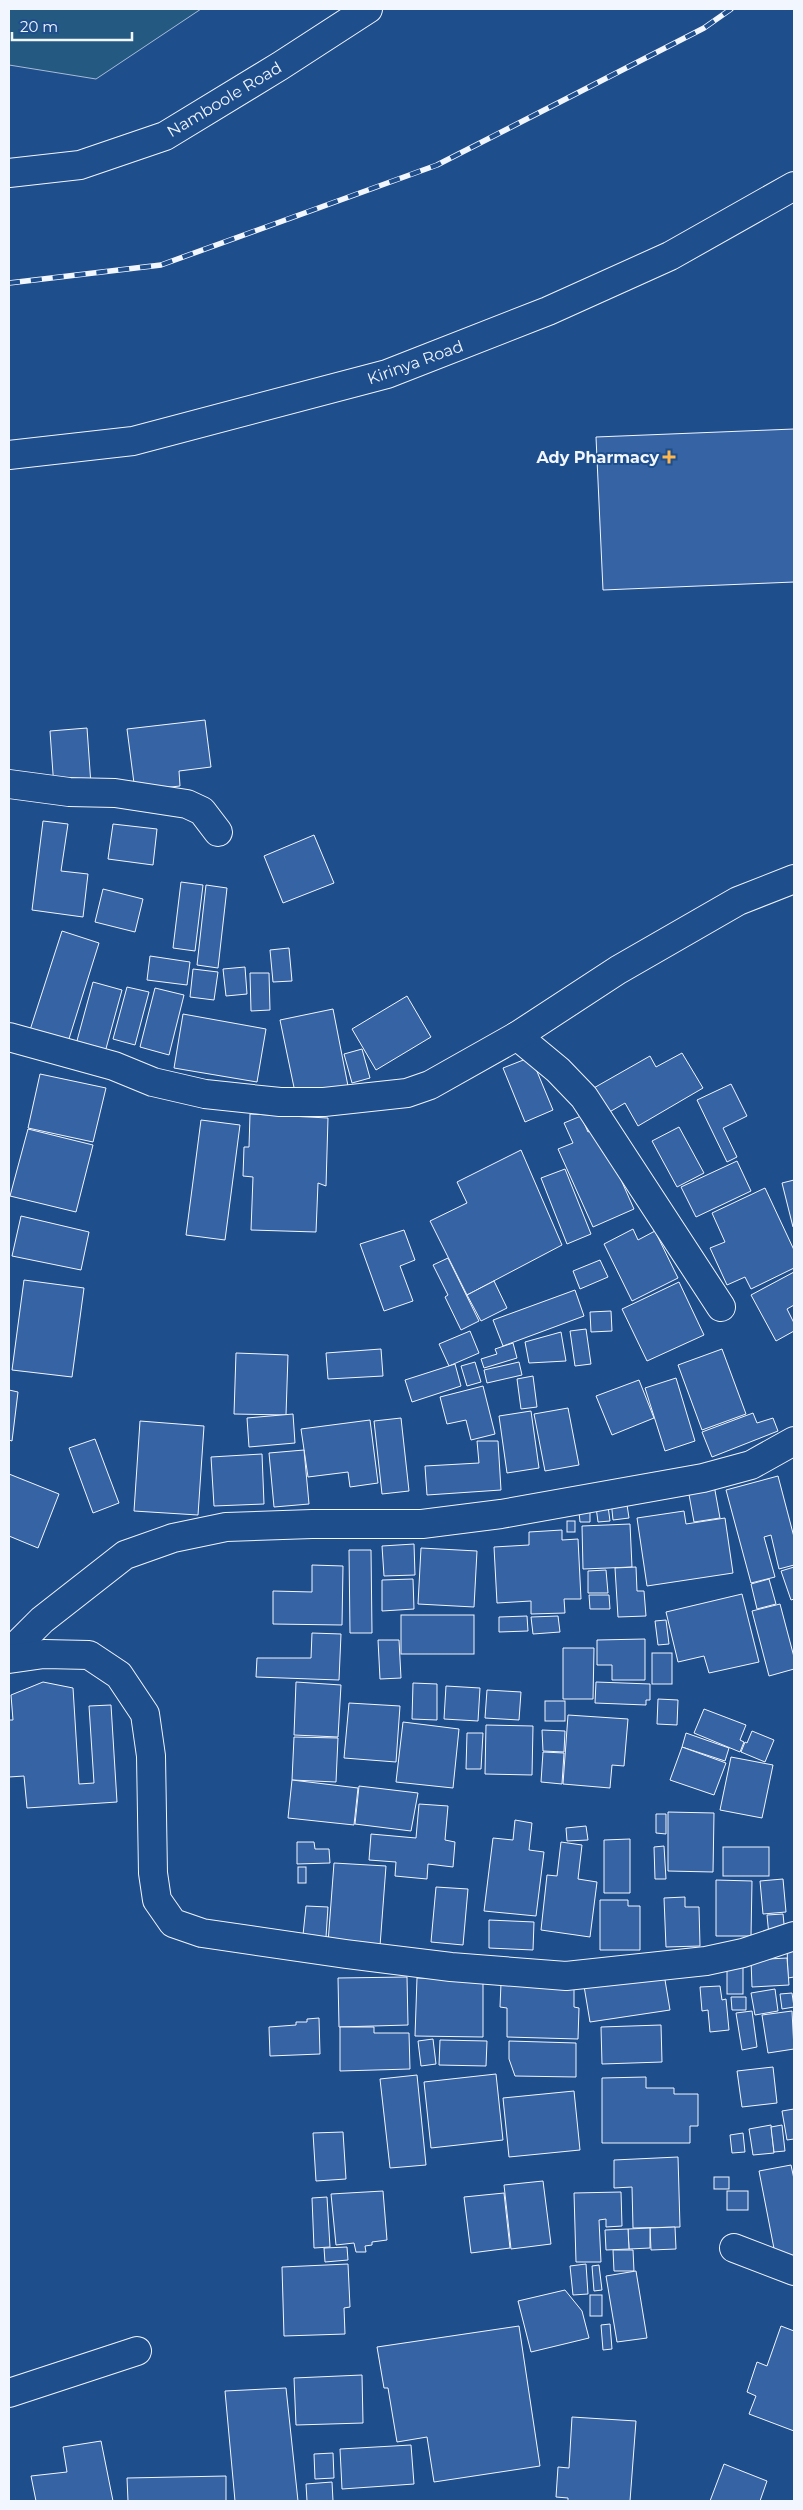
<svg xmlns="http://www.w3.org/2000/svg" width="803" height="2510" viewBox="0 0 803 2510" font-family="Montserrat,sans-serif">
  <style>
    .pitch { fill: #245a82; stroke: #a8bbd7 }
    .building { fill: #3563a3; stroke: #f2f6ff }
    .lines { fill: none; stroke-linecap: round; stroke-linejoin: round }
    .minor-casing { stroke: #f2f6ff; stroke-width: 30 }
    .tertiary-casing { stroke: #f2f6ff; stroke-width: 30 }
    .secondary-casing { stroke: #f2f6ff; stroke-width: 30 }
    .minor { stroke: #1f4e8c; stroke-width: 28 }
    .tertiary { stroke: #1f4e8c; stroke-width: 28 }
    .secondary { stroke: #1f4e8c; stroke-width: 28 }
    .rail-casing { stroke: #f2f6ff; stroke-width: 5.5 }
    .rail { stroke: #1f4e8c; stroke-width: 4; stroke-dasharray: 11; stroke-linecap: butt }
    .poi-dot { fill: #ffb74d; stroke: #1f4e8c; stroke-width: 2 }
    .labels { text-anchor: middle; stroke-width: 4; stroke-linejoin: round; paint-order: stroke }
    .street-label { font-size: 16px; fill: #f2f6ff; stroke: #1f4e8c }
    .poi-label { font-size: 16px; font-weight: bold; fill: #f2f6ff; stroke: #1f4e8c; text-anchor: end }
  </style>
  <rect width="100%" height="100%" fill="#1f4e8c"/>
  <!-- pitch -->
  <polygon class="pitch" points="9,9 201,9 96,79 9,65"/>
  <!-- building -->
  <g class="building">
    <polygon points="794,429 794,582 603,590 596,437"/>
    <polygon points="205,720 211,767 179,771 180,786 135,791 127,729"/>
    <polygon points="87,728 91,785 54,788 50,731"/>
    <polygon points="43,821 68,824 61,871 88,874 83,917 32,910"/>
    <polygon points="113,824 157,829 153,865 108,859"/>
    <polygon points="314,835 334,883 283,903 264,856"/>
    <polygon points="181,882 203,885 195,951 173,948"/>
    <polygon points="206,885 227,888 218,968 197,965"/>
    <polygon points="103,889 143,899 135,932 95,922"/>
    <polygon points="62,931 99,943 68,1042 30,1030"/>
    <polygon points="289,948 292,981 273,982 270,950"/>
    <polygon points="150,956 190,962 187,985 147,980"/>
    <polygon points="245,967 247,994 226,996 223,969"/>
    <polygon points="193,969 218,972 214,1000 190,997"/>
    <polygon points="250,973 269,973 270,1010 251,1011"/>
    <polygon points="93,982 122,990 104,1056 75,1048"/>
    <polygon points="127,987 149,992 135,1045 113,1039"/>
    <polygon points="155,988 184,995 169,1055 140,1047"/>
    <polygon points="407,996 431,1037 376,1070 352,1029"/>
    <polygon points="333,1009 348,1086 296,1097 280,1020"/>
    <polygon points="183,1014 266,1029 257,1082 174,1068"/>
    <polygon points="362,1049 370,1078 352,1083 344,1054"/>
    <polygon points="682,1053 703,1088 638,1126 625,1103 606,1114 592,1089 650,1056 656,1067"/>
    <polygon points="531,1057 553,1110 525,1122 503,1068"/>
    <polygon points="40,1074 106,1088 93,1142 28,1128"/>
    <polygon points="731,1084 747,1116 723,1128 737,1157 727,1162 697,1100"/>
    <polygon points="250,1114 328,1118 326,1186 318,1183 316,1232 251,1230 253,1177 243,1176 244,1147 249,1147"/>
    <polygon points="581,1116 588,1132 598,1128 634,1209 593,1227 558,1149 573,1143 564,1123"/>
    <polygon points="201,1120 240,1125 225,1240 186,1235"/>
    <polygon points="679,1127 704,1173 677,1187 652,1141"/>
    <polygon points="28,1129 93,1145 76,1212 10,1196"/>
    <polygon points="521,1150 562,1245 467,1295 430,1221 467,1203 457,1182"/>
    <polygon points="737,1161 751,1191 696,1217 681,1187"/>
    <polygon points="565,1169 591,1234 567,1244 541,1178"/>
    <polygon points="794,1180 794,1227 793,1227 782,1183"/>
    <polygon points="765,1188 794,1250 794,1268 751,1289 745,1277 727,1285 710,1248 725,1242 712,1213"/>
    <polygon points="21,1216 89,1232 81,1270 12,1256"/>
    <polygon points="633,1229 638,1240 655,1231 678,1278 632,1301 604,1244"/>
    <polygon points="404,1230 415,1260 400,1266 413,1301 384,1311 360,1244"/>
    <polygon points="448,1258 479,1321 461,1330 445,1297 448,1295 433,1265"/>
    <polygon points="600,1260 608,1277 580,1289 573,1271"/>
    <polygon points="794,1272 794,1305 787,1309 794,1323 794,1331 776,1341 751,1295"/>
    <polygon points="24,1280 84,1288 72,1377 12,1370"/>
    <polygon points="494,1281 507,1308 481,1321 467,1295"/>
    <polygon points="679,1282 704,1335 647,1361 622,1309"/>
    <polygon points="575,1290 584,1316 503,1346 493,1320"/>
    <polygon points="611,1311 612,1331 591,1332 590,1312"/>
    <polygon points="586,1329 591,1364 575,1366 570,1331"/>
    <polygon points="470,1331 479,1353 449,1366 439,1344"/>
    <polygon points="561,1332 566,1361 529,1363 525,1342"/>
    <polygon points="513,1343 517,1358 484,1368 481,1359 497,1354 495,1349"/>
    <polygon points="381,1349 383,1376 328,1379 326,1353"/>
    <polygon points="722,1349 746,1414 702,1430 678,1365"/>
    <polygon points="236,1353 288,1355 286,1415 234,1414"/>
    <polygon points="475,1362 481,1382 467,1386 461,1366"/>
    <polygon points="519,1362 522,1375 487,1383 484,1370"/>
    <polygon points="455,1364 461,1386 412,1402 405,1380"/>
    <polygon points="533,1376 537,1407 521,1409 517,1379"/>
    <polygon points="676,1378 695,1441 665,1451 645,1388"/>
    <polygon points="639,1380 654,1418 612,1435 596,1396"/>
    <polygon points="483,1386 495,1434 471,1440 466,1420 447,1424 440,1397"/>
    <polygon points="9,1390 18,1392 12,1441 9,1440"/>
    <polygon points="568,1408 579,1465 545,1471 534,1414"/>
    <polygon points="531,1411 539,1468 507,1473 499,1416"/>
    <polygon points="753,1413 757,1423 773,1418 778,1431 712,1457 702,1432"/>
    <polygon points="293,1414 295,1443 249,1447 247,1418"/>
    <polygon points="401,1418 409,1491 382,1494 374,1421"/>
    <polygon points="370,1420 378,1483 350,1487 348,1472 308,1477 301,1429"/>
    <polygon points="140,1421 204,1426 198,1515 134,1511"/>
    <polygon points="95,1439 119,1503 93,1513 69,1448"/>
    <polygon points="477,1441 498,1441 501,1490 427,1495 425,1466 479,1463"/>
    <polygon points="304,1450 309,1504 274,1507 269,1453"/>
    <polygon points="262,1454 264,1504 214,1506 211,1457"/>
    <polygon points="9,1474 59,1494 38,1548 9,1536"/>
    <polygon points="778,1476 794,1537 794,1565 779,1569 771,1535 764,1537 775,1577 751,1583 726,1490"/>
    <polygon points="714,1485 720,1518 694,1522 688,1489"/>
    <polygon points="626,1498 629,1518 613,1520 611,1500"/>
    <polygon points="608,1506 610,1521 598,1522 596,1507"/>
    <polygon points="590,1511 590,1522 580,1522 579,1512"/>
    <polygon points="684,1511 686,1524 725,1518 733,1573 647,1586 637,1518"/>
    <rect x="567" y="1521" width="8" height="11"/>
    <polygon points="630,1524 632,1567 583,1569 582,1526"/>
    <polygon points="562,1530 562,1540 578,1539 581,1599 564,1599 565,1613 531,1614 531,1601 497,1603 494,1547 529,1545 529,1532"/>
    <polygon points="414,1544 415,1575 384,1576 382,1546"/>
    <polygon points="421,1548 477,1551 474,1607 418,1604"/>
    <polygon points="349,1550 371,1550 372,1633 350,1633"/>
    <polygon points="312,1565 343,1566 342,1625 273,1624 273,1591 312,1592"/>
    <polygon points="636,1567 637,1591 644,1591 646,1616 618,1617 615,1568"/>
    <polygon points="794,1567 794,1599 791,1600 781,1571"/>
    <polygon points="606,1570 608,1593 588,1593 588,1571"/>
    <polygon points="413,1579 414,1609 382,1611 382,1580"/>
    <polygon points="769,1579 776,1604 757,1609 751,1584"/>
    <polygon points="742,1594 759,1662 709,1673 704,1656 678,1662 666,1612"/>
    <polygon points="589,1595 609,1595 610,1609 590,1609"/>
    <polygon points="780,1604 794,1657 794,1669 769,1676 752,1611"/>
    <rect x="401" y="1615" width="73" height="39"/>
    <polygon points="527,1616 528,1631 499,1632 499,1617"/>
    <polygon points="558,1616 560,1632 533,1634 531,1617"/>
    <polygon points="666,1620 669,1644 658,1645 655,1621"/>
    <polygon points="312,1633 341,1634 339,1680 256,1677 257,1658 311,1658"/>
    <polygon points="645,1639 645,1680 612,1680 612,1665 597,1665 597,1640"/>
    <polygon points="378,1640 399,1640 401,1678 380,1679"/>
    <polygon points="563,1648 594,1648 593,1699 563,1699"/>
    <rect x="652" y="1653" width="20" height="31"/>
    <polygon points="43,1682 73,1688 79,1784 94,1783 89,1706 111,1705 117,1802 27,1808 24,1776 9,1777 9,1720 13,1720 11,1695"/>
    <polygon points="296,1682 341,1685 338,1737 294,1735"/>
    <polygon points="596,1682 650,1684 650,1700 646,1700 646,1705 595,1703"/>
    <polygon points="413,1683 437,1684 437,1720 412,1719"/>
    <polygon points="446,1686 480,1688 478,1721 444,1719"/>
    <polygon points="487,1690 521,1692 519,1720 485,1718"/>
    <polygon points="658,1699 678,1700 677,1725 657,1724"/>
    <rect x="545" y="1701" width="20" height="20"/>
    <polygon points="349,1703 400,1706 396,1762 344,1758"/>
    <polygon points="704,1709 746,1725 740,1740 744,1742 740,1752 694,1733"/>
    <polygon points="568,1715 628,1719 624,1766 612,1765 610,1788 563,1784"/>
    <polygon points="403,1722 459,1729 453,1788 396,1782"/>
    <polygon points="486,1725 533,1726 532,1775 485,1774"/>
    <polygon points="542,1730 565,1731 564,1752 543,1751"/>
    <polygon points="752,1731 774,1740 765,1762 741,1752 745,1742 747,1743"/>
    <polygon points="467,1733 483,1733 481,1769 466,1769"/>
    <polygon points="686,1733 729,1748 725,1761 682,1747"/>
    <polygon points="294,1737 338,1738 336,1782 292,1780"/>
    <polygon points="682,1747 726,1763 714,1795 670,1780"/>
    <polygon points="543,1752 564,1753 562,1784 541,1782"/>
    <polygon points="731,1757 773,1765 762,1818 720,1810"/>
    <polygon points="292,1780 358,1788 354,1825 288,1818"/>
    <polygon points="359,1786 418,1793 411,1831 355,1824"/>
    <polygon points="419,1804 448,1806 445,1840 455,1842 453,1867 428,1864 427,1879 395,1876 396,1862 369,1860 371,1834 416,1838"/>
    <polygon points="668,1812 714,1813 713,1872 668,1871"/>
    <polygon points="656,1814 666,1814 666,1834 656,1833"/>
    <polygon points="515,1820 532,1823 529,1850 544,1852 536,1916 484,1911 493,1838 513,1840"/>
    <polygon points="586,1826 588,1840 567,1841 566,1828"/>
    <polygon points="630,1839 630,1893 604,1893 604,1840"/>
    <polygon points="297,1842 314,1842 315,1849 329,1849 330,1863 297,1864"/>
    <polygon points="561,1842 582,1845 578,1879 597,1882 590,1937 541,1930 547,1875 557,1876"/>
    <polygon points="664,1846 666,1879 655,1879 654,1847"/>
    <rect x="723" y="1847" width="46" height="29"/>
    <polygon points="334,1863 386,1866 380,1946 328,1943"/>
    <rect x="298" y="1867" width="8" height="16"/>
    <polygon points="783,1879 786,1912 763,1914 760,1881"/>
    <polygon points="716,1880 752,1881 751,1936 716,1936"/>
    <polygon points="436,1887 468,1889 463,1945 431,1942"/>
    <polygon points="685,1897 685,1907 699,1907 700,1946 666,1947 664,1898"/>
    <polygon points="600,1900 628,1900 628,1906 640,1906 640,1950 600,1950"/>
    <polygon points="306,1906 328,1907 326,1937 303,1935"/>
    <polygon points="783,1914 785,1934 769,1936 767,1915"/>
    <polygon points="489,1920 534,1922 533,1950 489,1948"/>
    <polygon points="787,1946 794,1946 794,1977 788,1978"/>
    <polygon points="787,1958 789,1985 752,1987 751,1960"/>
    <rect x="727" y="1964" width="16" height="30"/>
    <polygon points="664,1974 670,2010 590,2022 584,1986"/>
    <polygon points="407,1977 408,2025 339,2027 338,1978"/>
    <polygon points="417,1978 483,1979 483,2037 415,2036"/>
    <polygon points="501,1983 574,1985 574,2007 579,2008 578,2039 507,2037 507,2008 500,2007"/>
    <polygon points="720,1986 722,2000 726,1999 729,2030 710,2032 708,2010 702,2011 700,1987"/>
    <polygon points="775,1989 778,2011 755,2015 751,1993"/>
    <polygon points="792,1993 794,2007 782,2009 780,1994"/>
    <polygon points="731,1997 746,1997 746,2010 732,2010"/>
    <polygon points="752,2011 757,2047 742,2050 736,2013"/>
    <polygon points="792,2011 794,2049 768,2053 762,2015"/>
    <polygon points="319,2018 320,2054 270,2056 269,2027 296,2025 296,2022 307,2022 307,2019"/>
    <polygon points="661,2025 662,2062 602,2064 601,2027"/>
    <polygon points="340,2027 374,2027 374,2033 409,2033 410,2069 340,2071"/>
    <polygon points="433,2039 436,2064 421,2066 418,2041"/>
    <polygon points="440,2040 487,2041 486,2066 439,2065"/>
    <polygon points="509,2041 576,2043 576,2077 515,2076 509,2059"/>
    <polygon points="773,2067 777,2103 742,2107 737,2071"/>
    <polygon points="496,2074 503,2140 431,2148 424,2082"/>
    <polygon points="417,2075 426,2165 390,2168 380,2079"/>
    <polygon points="646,2077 646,2088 674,2088 674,2094 698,2094 698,2126 690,2126 690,2143 602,2143 602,2078"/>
    <polygon points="574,2091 580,2150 509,2157 503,2098"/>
    <polygon points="794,2109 794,2139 787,2140 782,2111"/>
    <polygon points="771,2125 774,2153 753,2155 749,2129"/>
    <polygon points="782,2125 785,2151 774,2152 771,2127"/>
    <polygon points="343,2132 346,2179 316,2181 313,2133"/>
    <polygon points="743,2133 745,2152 732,2153 730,2135"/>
    <polygon points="678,2157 680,2227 633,2228 632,2187 614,2188 614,2160"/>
    <polygon points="791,2165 794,2179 794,2260 777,2264 759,2171"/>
    <rect x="714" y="2177" width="15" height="12"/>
    <polygon points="543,2181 551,2244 511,2249 504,2185"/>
    <polygon points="383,2191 387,2240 372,2242 372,2245 365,2246 366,2252 356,2252 354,2243 336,2245 331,2194"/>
    <rect x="727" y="2191" width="21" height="19"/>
    <polygon points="621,2192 622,2226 606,2227 606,2219 599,2220 601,2262 576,2262 574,2193"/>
    <polygon points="504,2193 510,2248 471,2253 464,2197"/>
    <polygon points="327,2197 330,2247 314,2248 312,2198"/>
    <polygon points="675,2227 676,2249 651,2250 650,2228"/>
    <polygon points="650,2228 650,2248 629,2249 628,2229"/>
    <polygon points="628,2229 629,2249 606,2250 605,2230"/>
    <polygon points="347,2247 348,2260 325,2262 324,2248"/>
    <polygon points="613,2250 633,2250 634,2271 614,2271"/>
    <polygon points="348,2264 350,2307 344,2308 345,2334 284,2336 282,2267"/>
    <polygon points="586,2264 588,2294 573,2295 570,2266"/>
    <polygon points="599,2265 602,2290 594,2291 592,2266"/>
    <polygon points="636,2271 647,2338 617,2342 606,2276"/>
    <polygon points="565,2290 582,2311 589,2338 531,2352 518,2301"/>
    <rect x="590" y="2295" width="12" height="21"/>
    <polygon points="610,2324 612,2349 603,2350 601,2325"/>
    <polygon points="519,2326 540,2466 434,2482 427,2437 397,2442 388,2388 384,2388 377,2347"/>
    <polygon points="781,2326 794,2331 794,2431 749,2414 756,2396 747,2392 757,2362 767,2366"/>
    <polygon points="362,2375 363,2423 296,2425 294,2378"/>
    <polygon points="286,2388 298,2501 235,2501 225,2391"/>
    <polygon points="572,2417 636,2421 630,2501 568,2501 568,2498 556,2497 558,2467 569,2468"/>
    <polygon points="101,2441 113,2501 36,2501 31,2476 67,2472 63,2447"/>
    <polygon points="411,2445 414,2484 342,2489 340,2449"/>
    <polygon points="333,2453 334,2478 315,2479 314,2454"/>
    <polygon points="724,2464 767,2481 760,2501 710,2501"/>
    <polygon points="226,2476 226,2501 128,2501 127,2478"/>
    <polygon points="332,2482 333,2501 307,2501 306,2484"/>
  </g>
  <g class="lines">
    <!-- minor casing -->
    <g class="minor-casing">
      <g id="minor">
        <polyline points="9,784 69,792 115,793 187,804 202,811 218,832"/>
        <polyline points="517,1036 558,1070 584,1097 721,1307"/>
        <polyline points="9,1037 114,1066 153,1082 205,1094 280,1102 324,1102 407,1093 430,1085 517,1036 618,970 738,901 794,879"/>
        <polyline points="9,1653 42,1620 125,1555 173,1538 226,1527 312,1524 422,1524 501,1514 703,1478 751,1465 794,1441"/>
        <polyline points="9,1659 44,1654 89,1655 119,1675 145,1714 151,1756 153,1873 157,1900 173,1923 202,1933 346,1954 451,1967 566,1976 706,1961 743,1953 794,1936"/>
        <polyline points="734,2248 794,2271"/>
        <polyline points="9,2393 137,2351"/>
      </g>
    </g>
    <!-- tertiary casing -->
    <g class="tertiary-casing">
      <polyline id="tertiary" points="9,173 80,165 165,136 280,66 368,9"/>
    </g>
    <!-- secondary casing -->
    <g class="secondary-casing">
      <polyline id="secondary" points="9,455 133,441 387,374 548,311 670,256 794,186"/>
    </g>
    <!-- minor -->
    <use href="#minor" class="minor"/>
    <!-- tertiary -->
    <use href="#tertiary" class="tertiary"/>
    <!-- secondary -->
    <use href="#secondary" class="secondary"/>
    <!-- rail casing -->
    <g class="rail-casing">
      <polyline id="rail" points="9,283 161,265 437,165 704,28 731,9"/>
    </g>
    <!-- rail -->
    <use href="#rail" class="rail"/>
  </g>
  <!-- markers -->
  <path class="poi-dot" d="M666.5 449.5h5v5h5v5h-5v5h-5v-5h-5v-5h5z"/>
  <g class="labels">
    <!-- street labels -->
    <g class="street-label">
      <text transform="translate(224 99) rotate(-31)" y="6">Namboole Road</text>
      <text transform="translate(415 362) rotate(-20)" y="6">Kirinya Road</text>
    </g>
    <!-- poi labels -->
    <g class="poi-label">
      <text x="659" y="463">Ady Pharmacy</text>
    </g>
  </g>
  <!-- border -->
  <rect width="803" height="2510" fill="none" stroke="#f2f6ff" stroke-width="20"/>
  <!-- scale -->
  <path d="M12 32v8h120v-8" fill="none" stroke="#f2f6ff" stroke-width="2.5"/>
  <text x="20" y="32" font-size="15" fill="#f2f6ff" stroke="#1f4e8c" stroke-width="4" paint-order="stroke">20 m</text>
</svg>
